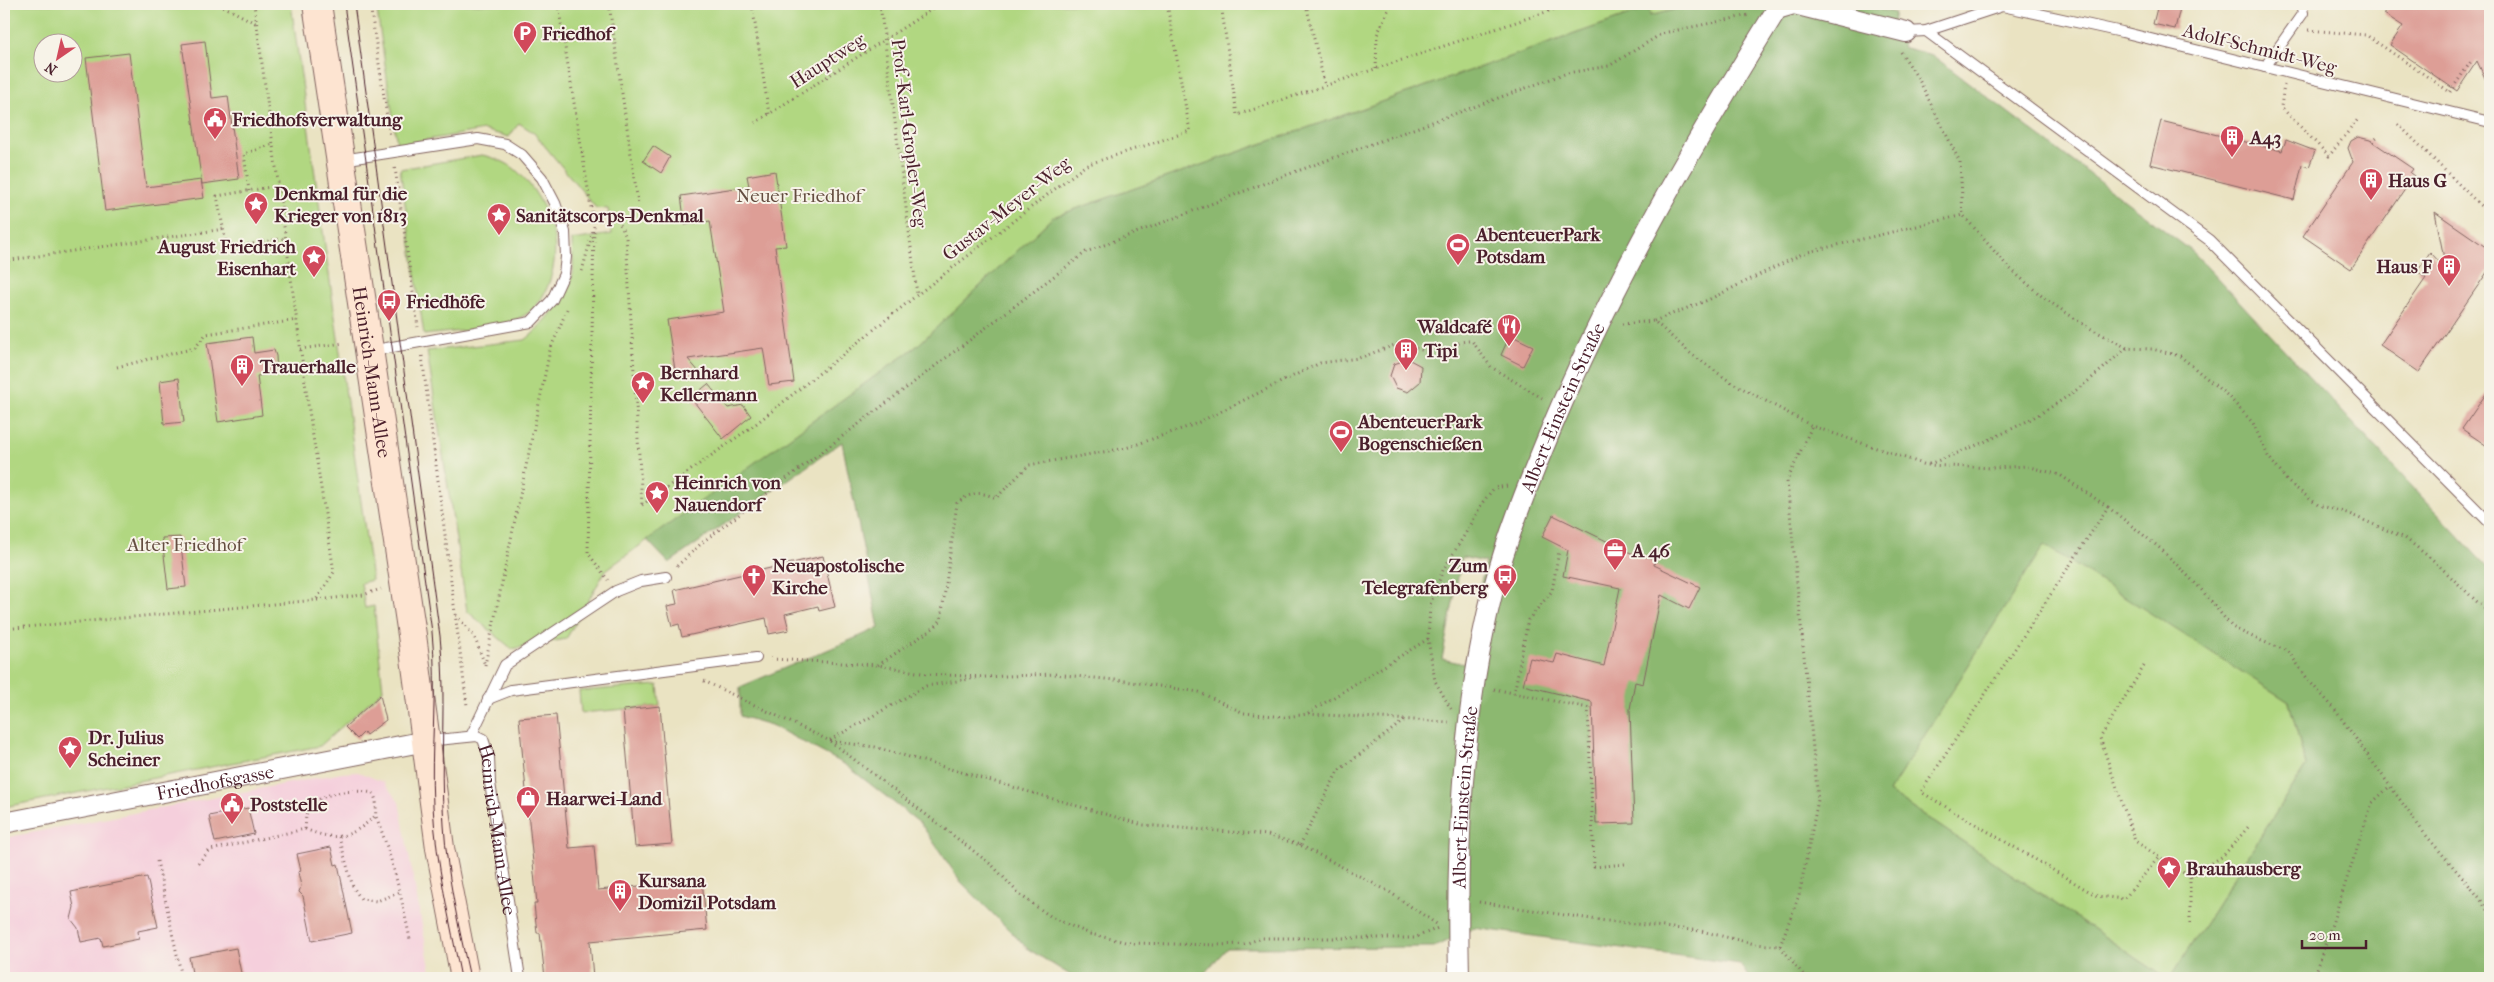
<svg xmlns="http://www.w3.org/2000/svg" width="2494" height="982" viewBox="0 0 2494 982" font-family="'IM FELL French Canon',serif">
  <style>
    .built { fill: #f5cfdc }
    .green { fill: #b1d781; stroke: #7e7b56; fill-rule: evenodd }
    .forest { fill: #8cb86f; stroke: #6b6c4d; fill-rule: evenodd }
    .building { fill: #dd9e96 }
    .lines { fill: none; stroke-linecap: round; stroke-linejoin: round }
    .lane-casing { stroke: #826460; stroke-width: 12 }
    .street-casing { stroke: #826460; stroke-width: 22 }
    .secondary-casing { stroke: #826460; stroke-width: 30 }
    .path { stroke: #826460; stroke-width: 3; stroke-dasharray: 1 4; stroke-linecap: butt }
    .lane { stroke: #fff; stroke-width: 10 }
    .street { stroke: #fff; stroke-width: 20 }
    .secondary { stroke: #fde4d1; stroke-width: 28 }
    .tram { stroke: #4a1f2b; stroke-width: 1 }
    .labels { text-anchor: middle; stroke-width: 4; stroke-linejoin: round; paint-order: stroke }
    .poi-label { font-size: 19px; font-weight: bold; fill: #4a1f2b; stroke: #f7f3e8; text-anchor: start }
    .street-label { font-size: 19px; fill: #4a1f2b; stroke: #f7f3e8 }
    .park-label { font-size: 19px; fill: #644d40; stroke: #f7f3e8 }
  </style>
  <rect width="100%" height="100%" fill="#f7f3e8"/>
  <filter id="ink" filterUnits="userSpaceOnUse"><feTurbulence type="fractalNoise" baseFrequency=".02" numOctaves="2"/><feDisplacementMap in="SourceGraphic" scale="10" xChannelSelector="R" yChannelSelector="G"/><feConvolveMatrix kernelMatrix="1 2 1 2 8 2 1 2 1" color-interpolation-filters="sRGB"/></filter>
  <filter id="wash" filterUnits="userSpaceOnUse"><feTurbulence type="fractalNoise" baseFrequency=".0096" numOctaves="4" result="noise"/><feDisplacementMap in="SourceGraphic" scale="20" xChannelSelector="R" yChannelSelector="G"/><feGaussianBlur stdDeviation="1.12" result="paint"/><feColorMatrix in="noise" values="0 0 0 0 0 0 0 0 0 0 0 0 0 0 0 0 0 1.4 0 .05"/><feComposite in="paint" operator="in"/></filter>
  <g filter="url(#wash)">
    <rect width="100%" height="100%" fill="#eae3c2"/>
    <!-- built -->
    <polygon class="built" points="358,772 383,782 399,802 432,978 4,978 4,838 342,773"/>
    <!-- green -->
    <g class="green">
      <path d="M4,4h287l81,576 -11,3 4,25 9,-2 9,84 -63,56 -316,61zM42,42h30v30h-30z"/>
      <path d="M376,4h1320l-46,12 -1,-8 -596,209 -136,129 -311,224 -40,69 -54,10 -45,-38 -40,-260 98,-11c17,-12 45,-47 48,-68 1,-10 -1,-21 -1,-32l40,-6 -4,-25 -12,-1 -62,-75 -15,-10 -10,14 -25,-7 -87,15z"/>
      <path d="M482,155c13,3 25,7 35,16 16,14 31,40 36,62 6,24 -3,65 -25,80 -24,17 -74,18 -104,22l-24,-166z"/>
      <polygon points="2044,544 2289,702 2306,766 2170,978 2166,978 1889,792"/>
      <polygon points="658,685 660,706 581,713 579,691"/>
    </g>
    <!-- forest -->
    <path class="forest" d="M1696,4h160l39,9 -3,13 14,4 -4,17 30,8 261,197 297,318v408h-320l136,-212 -17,-64 -245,-157 -155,247 277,186h-417l-9,-14 -266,-36 -40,19 -207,1 -27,30h-125l-47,-29 -67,-67 -40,-58 -75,-59 -75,-40 -31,-9v-29l139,-59 -37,-186 -173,121 -22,-23 270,-194 136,-129 596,-209 1,8zM1462,557l23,5 -20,102 -23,-5z"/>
    <g id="blocks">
      <!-- building -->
      <g class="building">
        <polygon points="2158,4 2181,4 2175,29 2153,24"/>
        <polygon points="2391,4 2490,4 2490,89 2477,61 2457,91 2390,45 2403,26 2384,14"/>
        <polygon points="205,41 212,98 228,96 239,179 202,184 182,44"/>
        <polygon points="129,53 146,187 201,180 204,198 105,211 86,58"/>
        <polygon points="2161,121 2282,151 2286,140 2315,151 2309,167 2302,165 2294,200 2150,164"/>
        <polygon points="2358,137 2370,140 2413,169 2410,173 2414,176 2351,269 2303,236 2353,162 2348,148 2351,141"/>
        <polygon points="653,146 670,157 661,173 643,161"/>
        <polygon points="775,171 786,246 775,247 794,382 769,385 763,348 688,359 700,373 676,376 667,320 724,312 710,221 685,225 681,196 749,186 747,176"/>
        <polygon points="2435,212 2490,250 2490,268 2419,372 2380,345 2426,278 2417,272 2430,252 2446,269"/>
        <polygon points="1510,335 1533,346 1523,366 1501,355"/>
        <polygon points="252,337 254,353 274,350 276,356 277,373 257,376 262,415 218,422 207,343"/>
        <polygon points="1408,359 1421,366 1420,382 1408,392 1396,388 1390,376 1394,364"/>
        <polygon points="179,378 184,422 164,424 160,381"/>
        <polygon points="708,384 728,408 743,405 751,416 723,439 691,398"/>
        <polygon points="2490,388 2490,448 2462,429"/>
        <polygon points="1553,515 1631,553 1655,559 1654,565 1700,587 1689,609 1661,595 1643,684 1635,682 1630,709 1634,823 1596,824 1592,702 1523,685 1530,658 1554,663 1557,654 1604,666 1620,588 1563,576 1568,550 1542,537"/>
        <polygon points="180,537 186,587 168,589 162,538"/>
        <polygon points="823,556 835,607 819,611 818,606 785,614 789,630 769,634 766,618 682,637 679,624 672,626 667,606 677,604 674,590"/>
        <polygon points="380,695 386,720 366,735 364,732 357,739 345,727"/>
        <polygon points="660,706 672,844 635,847 623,710"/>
        <polygon points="556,715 569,848 594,846 598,890 702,880 707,930 590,941 593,978 545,978 540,933 537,933 534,904 537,904 519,718"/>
        <polygon points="248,808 254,834 215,842 209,816"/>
        <polygon points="331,847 335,865 338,864 352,933 312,941 303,896 299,892 301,886 298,872 301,871 297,854"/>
        <polygon points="147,877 158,927 138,931 139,939 103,946 101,938 81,942 78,928 71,919 74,907 71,892"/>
        <polygon points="236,948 242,978 193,978 189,957"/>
      </g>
    </g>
  </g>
  <g filter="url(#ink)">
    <use href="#blocks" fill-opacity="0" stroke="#826460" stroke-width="1"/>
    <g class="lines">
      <!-- lane casing -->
      <g class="lane-casing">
        <g id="lane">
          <polyline points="1993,4 2122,32 2490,122"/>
          <polyline points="1926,31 2209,240 2490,523"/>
          <polyline points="1906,32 1926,31 2002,6"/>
          <polyline points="2265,67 2303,13 2301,4"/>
          <polyline points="342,160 478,139 505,144 522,155 542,178 555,203 565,232 566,257 564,274 552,300 531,322 370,351"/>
          <polyline points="488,699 511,690 756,658"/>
          <polyline points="471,736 505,665 616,591 641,581 666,577"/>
          <path id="s1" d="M427,741l50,-5 6,3 6,18 1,26 30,195"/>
        </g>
      </g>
      <!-- street casing -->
      <g class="street-casing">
        <g id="street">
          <path id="s2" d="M4,823l422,-82"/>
          <path id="s3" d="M1459,978c-3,-129 2,-258 33,-384 15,-58 37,-112 60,-167 62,-147 141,-283 225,-418l17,-5 112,28"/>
        </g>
      </g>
      <!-- secondary casing -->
      <g class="secondary-casing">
        <g id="secondary">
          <path id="s4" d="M317,4l95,631 28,213 25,130"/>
        </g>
      </g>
      <!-- path -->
      <g class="path">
        <polyline points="219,4 257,24"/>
        <polyline points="370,4 390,137"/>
        <polyline points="558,4 594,226 588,553 608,580"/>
        <polyline points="609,4 638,203"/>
        <polyline points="752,4 769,114"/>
        <polyline points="880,4 917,294"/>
        <polyline points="1221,4 1237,115 1570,4"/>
        <polyline points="1306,4 1325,86"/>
        <polyline points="2309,30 2366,35 2450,92"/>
        <polyline points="1901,52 1919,80 1960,162 1963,215 2008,267 2044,298 2086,326 2127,348 2152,349 2180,356 2228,396 2253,423 2268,456 2288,482 2318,505 2347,513 2405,538 2433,560 2490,614"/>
        <polyline points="1376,69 1377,35 1391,4"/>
        <polyline points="2284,85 2281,107 2329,156 2359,118"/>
        <polyline points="2450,92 2472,60"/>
        <polyline points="755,123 940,4"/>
        <polyline points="2398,124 2490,215"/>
        <polyline points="2372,142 2377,138"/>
        <polyline points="395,168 418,327"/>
        <polyline points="277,186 217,196 227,248 286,238"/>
        <polyline points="249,191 244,154 273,144"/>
        <polyline points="618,220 626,237 642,505"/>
        <polyline points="4,261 224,229"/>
        <polyline points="582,271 593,231"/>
        <polyline points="1654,321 1708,300 1804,253 1963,215"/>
        <polyline points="1622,324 1654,321 1690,353 1729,381 1812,426 1926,465 1994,468 2026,466 2060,475 2108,507 1921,792 2097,896 2124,899 2159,857"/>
        <polyline points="300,349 344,343"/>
        <polyline points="422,356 467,706"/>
        <polyline points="117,367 195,348 206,334 297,320"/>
        <path d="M1929,464c54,-20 107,-43 154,-79 15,-11 29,-25 44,-37"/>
        <polyline points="642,505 757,423 917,295 1086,165 1190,131 1167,4"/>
        <polyline points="2108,507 2161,549 2200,588 2232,627 2259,640 2288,651 2309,681 2333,707 2424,833 2479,897 2490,915"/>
        <polyline points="677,566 704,541 1086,252 1281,177 1567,73 1609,66 1663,33 1750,15"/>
        <polyline points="317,600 363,595 381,589"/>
        <polyline points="456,615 474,636 485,665"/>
        <polyline points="4,629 316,600 334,572 308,404 254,4"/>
        <polyline points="771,659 878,665 927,674 984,677 1054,674 1125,681 1199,692 1244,713 1284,717 1308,714 1449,722"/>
        <polyline points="485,665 550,350 568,307"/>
        <path d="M878,665l57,-38 6,-7 16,-117c14,-11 23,-12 39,-5l33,-33 97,-17 67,-23 127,-62 39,-5 41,-15c15,5 31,12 47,7 12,-3 6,-9 25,-9l19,26 51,31"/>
        <polyline points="2144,666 2100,738 2135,841 2190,877 2223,856 2250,825"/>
        <polyline points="704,681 830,741 993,866 1020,895 1053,918 1090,934 1130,943 1216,945 1244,944 1262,938 1414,938 1438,928"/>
        <polyline points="1494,689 1588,708 1594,867 1625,864"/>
        <polyline points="1514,694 1528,620 1552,591 1559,551"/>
        <polyline points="1451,709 1435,681 1428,639 1430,605 1443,570 1472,523 1482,503 1494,488 1507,486"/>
        <polyline points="1308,713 1428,639"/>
        <polyline points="830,740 926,686 976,678"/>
        <polyline points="830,741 875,747 1143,825 1268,835 1300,845 1388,891 1438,925"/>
        <path d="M305,829c31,13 46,9 70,-13"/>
        <polyline points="339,837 353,887 361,899 377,901 400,892"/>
        <polyline points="1300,845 1338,771 1406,719"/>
        <polyline points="157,861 182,978"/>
        <path d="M198,863l12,-13 95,-21c1,-6 0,-14 3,-19 11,-19 46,-21 65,-17 7,14 0,17 4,26 16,41 24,77 33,120"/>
        <polyline points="1479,902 1598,920 1701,931 1755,944 1780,946 1806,978"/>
        <polyline points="2190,923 2190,877"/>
        <polyline points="1780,946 1799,895 1818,800 1787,481 1812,426"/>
        <polyline points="2314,978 2372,803 2390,786"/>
      </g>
      <!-- lane -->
      <use href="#lane" class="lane"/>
      <!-- street -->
      <use href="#street" class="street"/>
      <!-- secondary -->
      <use href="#secondary" class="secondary"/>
      <!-- tram -->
      <g class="tram">
        <path d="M344,4l88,628c6,58 -2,116 1,174 3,58 17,115 28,172"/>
        <path d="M354,4l86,632c7,63 -1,126 4,189 3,52 15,103 26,153"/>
      </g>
    </g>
  </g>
  <!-- icons -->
  <defs>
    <g id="parking-pin" transform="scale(1.25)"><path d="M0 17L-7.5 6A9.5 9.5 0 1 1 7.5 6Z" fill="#d1495b" stroke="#f7f3e8"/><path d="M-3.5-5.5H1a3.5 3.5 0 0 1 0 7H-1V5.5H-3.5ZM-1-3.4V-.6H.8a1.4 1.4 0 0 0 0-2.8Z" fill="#fff"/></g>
    <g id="civic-pin" transform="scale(1.25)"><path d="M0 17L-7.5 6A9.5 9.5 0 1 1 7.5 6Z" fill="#d1495b" stroke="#f7f3e8"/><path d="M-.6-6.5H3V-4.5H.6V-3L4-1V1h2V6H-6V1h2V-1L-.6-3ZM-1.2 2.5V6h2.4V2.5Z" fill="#fff"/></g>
    <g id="building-pin" transform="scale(1.25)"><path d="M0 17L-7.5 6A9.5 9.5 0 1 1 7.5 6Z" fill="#d1495b" stroke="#f7f3e8"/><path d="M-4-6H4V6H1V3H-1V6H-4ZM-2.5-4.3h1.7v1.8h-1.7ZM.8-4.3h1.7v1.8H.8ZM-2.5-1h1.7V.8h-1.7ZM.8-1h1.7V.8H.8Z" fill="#fff"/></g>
    <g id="sight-pin" transform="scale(1.25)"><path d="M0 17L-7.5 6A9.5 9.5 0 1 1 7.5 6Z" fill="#d1495b" stroke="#f7f3e8"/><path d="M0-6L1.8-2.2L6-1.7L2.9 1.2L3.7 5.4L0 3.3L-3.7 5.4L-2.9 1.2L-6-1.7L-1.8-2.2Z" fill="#fff"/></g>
    <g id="stadium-pin" transform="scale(1.25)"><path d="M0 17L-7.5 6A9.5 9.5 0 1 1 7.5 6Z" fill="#d1495b" stroke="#f7f3e8"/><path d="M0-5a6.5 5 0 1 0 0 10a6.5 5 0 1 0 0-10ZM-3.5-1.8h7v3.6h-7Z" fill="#fff"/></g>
    <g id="bus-pin" transform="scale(1.25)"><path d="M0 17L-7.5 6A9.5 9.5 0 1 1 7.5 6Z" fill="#d1495b" stroke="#f7f3e8"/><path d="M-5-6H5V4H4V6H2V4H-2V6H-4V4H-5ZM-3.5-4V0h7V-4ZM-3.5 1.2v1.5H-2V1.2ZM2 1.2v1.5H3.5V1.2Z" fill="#fff"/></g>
    <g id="restaurant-pin" transform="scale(1.25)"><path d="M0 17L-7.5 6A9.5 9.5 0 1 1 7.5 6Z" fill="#d1495b" stroke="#f7f3e8"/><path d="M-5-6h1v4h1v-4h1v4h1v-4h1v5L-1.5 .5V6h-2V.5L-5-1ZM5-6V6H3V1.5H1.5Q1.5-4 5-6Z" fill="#fff"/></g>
    <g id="office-pin" transform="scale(1.25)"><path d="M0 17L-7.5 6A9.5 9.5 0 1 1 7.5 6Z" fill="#d1495b" stroke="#f7f3e8"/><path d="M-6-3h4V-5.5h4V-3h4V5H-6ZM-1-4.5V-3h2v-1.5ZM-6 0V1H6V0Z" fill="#fff"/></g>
    <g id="church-pin" transform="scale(1.25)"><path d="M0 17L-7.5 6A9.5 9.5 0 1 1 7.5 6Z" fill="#d1495b" stroke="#f7f3e8"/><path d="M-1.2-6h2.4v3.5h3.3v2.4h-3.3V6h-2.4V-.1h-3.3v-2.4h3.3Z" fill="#fff"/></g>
    <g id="shop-pin" transform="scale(1.25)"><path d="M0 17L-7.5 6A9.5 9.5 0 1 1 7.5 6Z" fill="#d1495b" stroke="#f7f3e8"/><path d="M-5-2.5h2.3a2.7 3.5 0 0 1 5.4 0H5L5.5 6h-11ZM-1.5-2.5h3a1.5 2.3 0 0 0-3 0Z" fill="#fff"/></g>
  </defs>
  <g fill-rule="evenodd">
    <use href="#parking-pin" x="525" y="33"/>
    <use href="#civic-pin" x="215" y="119"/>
    <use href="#building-pin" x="2232" y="137"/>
    <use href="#building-pin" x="2371" y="180"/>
    <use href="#sight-pin" x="256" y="204"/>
    <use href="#sight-pin" x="499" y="215"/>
    <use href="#stadium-pin" x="1458" y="245"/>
    <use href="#sight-pin" x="314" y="257"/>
    <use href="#building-pin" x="2449" y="266"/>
    <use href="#bus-pin" x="389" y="301"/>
    <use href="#restaurant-pin" x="1509" y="326"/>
    <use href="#building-pin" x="1406" y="350"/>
    <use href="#building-pin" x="242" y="366"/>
    <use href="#sight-pin" x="643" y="383"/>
    <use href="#stadium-pin" x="1341" y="432"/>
    <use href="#sight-pin" x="657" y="493"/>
    <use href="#office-pin" x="1615" y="550"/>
    <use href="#church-pin" x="754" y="576"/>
    <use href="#bus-pin" x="1505" y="576"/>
    <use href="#sight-pin" x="70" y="748"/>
    <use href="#shop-pin" x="528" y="798"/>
    <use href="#civic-pin" x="232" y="804"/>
    <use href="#sight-pin" x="2169" y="868"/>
    <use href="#building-pin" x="620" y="891"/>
  </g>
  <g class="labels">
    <!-- poi labels -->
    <g class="poi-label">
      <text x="542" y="40">Friedhof</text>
      <text x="232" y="126">Friedhofsverwaltung</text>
      <text x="2250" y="144">A43</text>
      <text x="2388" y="187">Haus G</text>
      <text x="274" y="200">Denkmal für die<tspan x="274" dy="22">Krieger von 1813</tspan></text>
      <text x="516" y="222">Sanitätscorps-Denkmal</text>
      <text x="1476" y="241">AbenteuerPark<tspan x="1476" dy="22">Potsdam</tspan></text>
      <text x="296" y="253" text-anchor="end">August Friedrich<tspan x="296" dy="22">Eisenhart</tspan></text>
      <text x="2432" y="273" text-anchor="end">Haus F</text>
      <text x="406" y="308">Friedhöfe</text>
      <text x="1492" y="333" text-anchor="end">Waldcafé</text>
      <text x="1424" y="357">Tipi</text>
      <text x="260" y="373">Trauerhalle</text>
      <text x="660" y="379">Bernhard<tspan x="660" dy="22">Kellermann</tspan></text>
      <text x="1358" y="428">AbenteuerPark<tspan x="1358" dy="22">Bogenschießen</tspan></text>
      <text x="674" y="489">Heinrich von<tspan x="674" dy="22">Nauendorf</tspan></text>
      <text x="1632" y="557">A 46</text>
      <text x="772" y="572">Neuapostolische<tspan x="772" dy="22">Kirche</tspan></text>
      <text x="1488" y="572" text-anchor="end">Zum<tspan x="1488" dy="22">Telegrafenberg</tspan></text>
      <text x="88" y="744">Dr. Julius<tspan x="88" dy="22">Scheiner</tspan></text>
      <text x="546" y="805">Haarwei-Land</text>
      <text x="250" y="811">Poststelle</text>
      <text x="2186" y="875">Brauhausberg</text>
      <text x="638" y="887">Kursana<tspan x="638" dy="22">Domizil Potsdam</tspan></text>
    </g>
    <!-- street labels -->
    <g class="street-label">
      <text transform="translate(2260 48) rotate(14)" y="7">Adolf-Schmidt-Weg</text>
      <text transform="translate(827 60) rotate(-33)" y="7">Hauptweg</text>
      <text transform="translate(910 133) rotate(83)" y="7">Prof.-Karl-Gropler-Weg</text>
      <text transform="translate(1006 208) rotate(-38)" y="7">Gustav-Meyer-Weg</text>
      <text dy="7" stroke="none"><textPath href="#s4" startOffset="372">Heinrich-Mann-Allee</textPath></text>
      <text dy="7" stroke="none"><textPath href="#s3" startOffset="586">Albert-Einstein-Straße</textPath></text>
      <text dy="7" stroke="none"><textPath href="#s2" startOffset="215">Friedhofsgasse</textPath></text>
      <text dy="7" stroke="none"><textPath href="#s3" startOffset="181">Albert-Einstein-Straße</textPath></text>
      <text dy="7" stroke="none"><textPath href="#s1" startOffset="149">Heinrich-Mann-Allee</textPath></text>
    </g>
    <!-- park labels -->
    <g class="park-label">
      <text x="799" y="202">Neuer Friedhof</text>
      <text x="185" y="551">Alter Friedhof</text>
    </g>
  </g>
  <!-- margin -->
  <rect width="2494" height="982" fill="none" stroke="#f7f3e8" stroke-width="20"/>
  <!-- north arrow -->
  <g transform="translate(58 58) rotate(214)"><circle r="24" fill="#f7f3e8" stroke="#b29e9c"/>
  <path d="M0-4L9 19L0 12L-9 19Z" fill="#d1495b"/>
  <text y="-8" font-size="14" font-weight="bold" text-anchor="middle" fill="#4a1f2b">N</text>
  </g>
  <!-- scale -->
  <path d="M2302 940v8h64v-8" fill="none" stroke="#4a1f2b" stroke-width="2.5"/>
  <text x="2309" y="940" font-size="15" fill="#4a1f2b" stroke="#f7f3e8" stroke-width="4" paint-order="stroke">20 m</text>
</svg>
